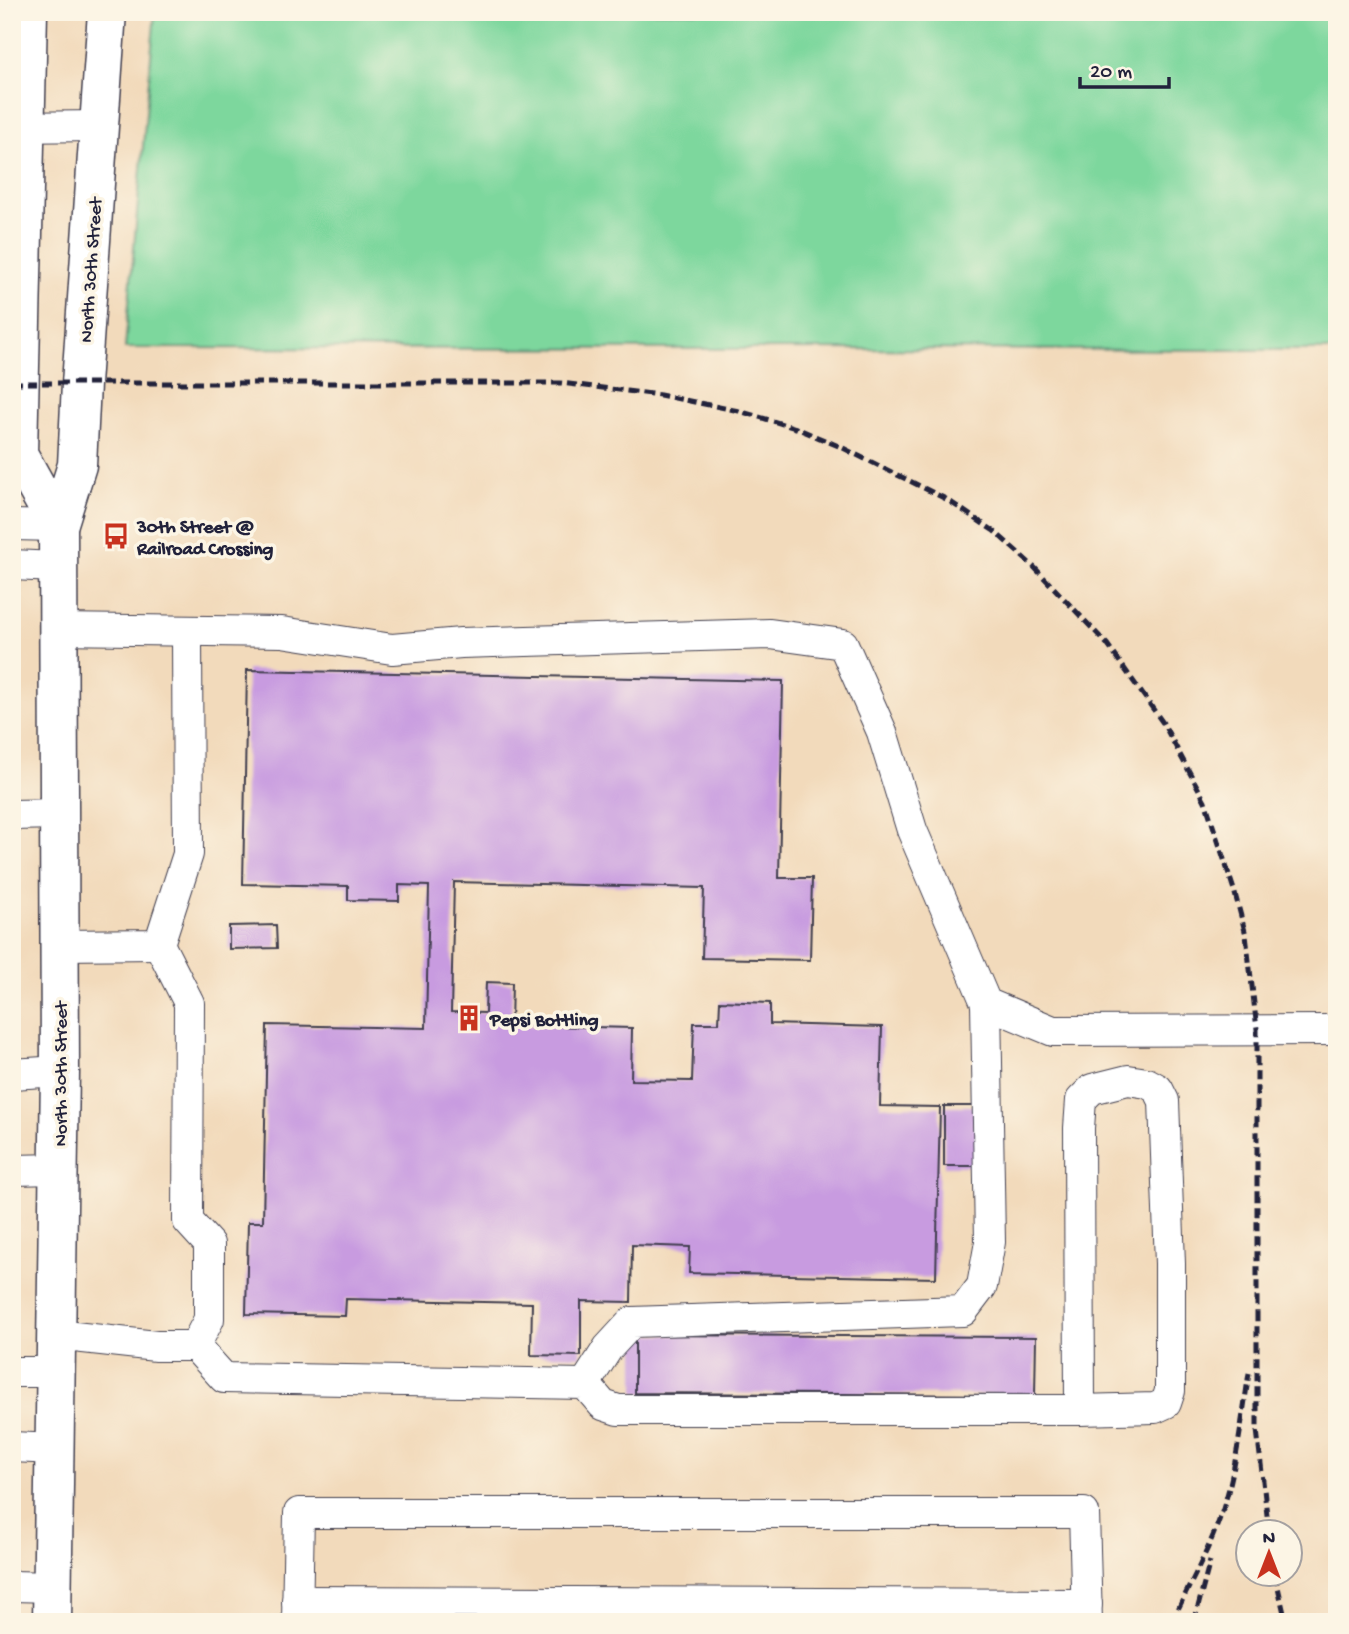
<svg xmlns="http://www.w3.org/2000/svg" width="1349" height="1634" viewBox="0 0 1349 1634" font-family="'Gochi Hand',sans-serif">
  <style>
    .green { fill: #7dd79d; stroke: #507c6c; stroke-width: 2 }
    .building { fill: #c89be0 }
    .lines { fill: none; stroke-linecap: round; stroke-linejoin: round }
    .minor-casing { stroke: #413e4e; stroke-width: 32 }
    .major-casing { stroke: #413e4e; stroke-width: 41 }
    .minor { stroke: #fff; stroke-width: 30 }
    .major { stroke: #fff; stroke-width: 38 }
    .rail { stroke: #22223b; stroke-width: 5; stroke-dasharray: 10 5; stroke-linecap: butt }
    .labels { text-anchor: middle; stroke-width: 7; stroke-linejoin: round; paint-order: stroke }
    .street-label { font-size: 19px; fill: #22223b; stroke: #fcf5e5 }
    .poi-label { font-size: 19px; font-weight: bold; fill: #22223b; stroke: #fcf5e5; text-anchor: start }
  </style>
  <rect width="100%" height="100%" fill="#fcf5e5"/>
  <filter id="ink" filterUnits="userSpaceOnUse"><feTurbulence type="fractalNoise" baseFrequency=".0143" numOctaves="2"/><feDisplacementMap in="SourceGraphic" scale="14" xChannelSelector="R" yChannelSelector="G"/><feConvolveMatrix kernelMatrix="1 2 1 2 8 2 1 2 1" color-interpolation-filters="sRGB"/></filter>
  <filter id="wash" filterUnits="userSpaceOnUse"><feTurbulence type="fractalNoise" baseFrequency=".00686" numOctaves="4" result="noise"/><feDisplacementMap in="SourceGraphic" scale="28" xChannelSelector="R" yChannelSelector="G"/><feGaussianBlur stdDeviation="1.57" result="paint"/><feColorMatrix in="noise" values="0 0 0 0 0 0 0 0 0 0 0 0 0 0 0 0 0 1.4 0 .05"/><feComposite in="paint" operator="in"/></filter>
  <g filter="url(#wash)">
    <rect width="100%" height="100%" fill="#f2dabb"/>
    <!-- green -->
    <polygon class="green" points="155,12 1337,12 1337,350 125,348"/>
    <g id="blocks">
      <!-- building -->
      <g class="building">
        <polygon points="247,670 783,681 779,878 812,878 810,960 702,958 704,888 454,882 451,1012 485,1013 486,982 512,983 511,1025 632,1028 631,1080 692,1081 694,1023 719,1023 720,1001 770,1003 770,1024 882,1027 880,1106 940,1107 936,1278 689,1273 690,1247 632,1245 631,1302 581,1301 581,1356 531,1355 532,1303 346,1299 345,1316 246,1314 248,1222 263,1222 267,1025 426,1028 429,886 399,885 399,901 348,900 348,886 243,884"/>
        <polygon points="276,925 277,948 229,949 229,926"/>
        <rect x="944" y="1106" width="35" height="60"/>
        <polygon points="635,1335 1036,1337 1035,1395 635,1393"/>
      </g>
    </g>
  </g>
  <g filter="url(#ink)">
    <use href="#blocks" fill-opacity="0" stroke="#413e4e" stroke-width="2"/>
    <g class="lines">
      <!-- minor casing -->
      <g class="minor-casing">
        <g id="minor">
          <polyline points="12,127 100,126"/>
          <polyline points="12,525 58,526"/>
          <polyline points="12,565 56,567"/>
          <polyline points="57,629 282,632 392,649 461,643 770,634 843,644 882,732 912,830 986,1003 1053,1031 1337,1030"/>
          <polyline points="12,815 58,814"/>
          <polyline points="159,944 189,1003 188,1221 209,1244 209,1319 195,1346 224,1378 585,1384 603,1405 618,1410 1080,1410 1155,1408 1166,1403 1170,1391 1170,1264 1164,1101 1158,1089 1147,1083 1128,1080 1092,1089 1081,1100 1079,1128 1080,1410"/>
          <polyline points="59,945 159,944 188,854 187,632"/>
          <polyline points="12,1074 60,1071"/>
          <polyline points="12,1170 58,1169"/>
          <polyline points="56,1335 156,1346 195,1346"/>
          <polyline points="12,1372 56,1372"/>
          <polyline points="585,1384 608,1348 632,1322 963,1311 982,1286 990,1242 986,1003"/>
          <polyline points="12,1447 55,1449"/>
          <polyline points="12,1586 53,1587"/>
          <polyline points="297,1601 1087,1604"/>
          <polyline points="297,1622 299,1513 1084,1513 1087,1622"/>
        </g>
      </g>
      <!-- major casing -->
      <g class="major-casing">
        <g id="major">
          <polyline points="28,12 18,454 58,526"/>
          <polyline points="52,1622 60,1071 58,526 77,465 81,384 107,12"/>
        </g>
      </g>
      <!-- minor -->
      <use href="#minor" class="minor"/>
      <!-- major -->
      <use href="#major" class="major"/>
      <!-- rail -->
      <g class="rail">
        <polyline points="12,383 561,383 660,395 739,411 796,428 841,447 946,499 994,531 1034,567 1107,644 1163,723 1205,801 1234,890 1246,935 1257,1029 1257,1430 1269,1532"/>
        <polyline points="1275,1574 1286,1622"/>
        <path d="M1172,1622c17,-37 38,-73 51,-113 14,-44 19,-91 26,-136"/>
        <polyline points="1194,1622 1210,1561"/>
      </g>
    </g>
  </g>
  <!-- icons -->
  <defs>
    <g id="bus-bare" transform="scale(2.1)"><path d="M-5-6H5V4H4V6H2V4H-2V6H-4V4H-5ZM-3.5-4V0h7V-4ZM-3.5 1.2v1.5H-2V1.2ZM2 1.2v1.5H3.5V1.2Z" fill="#c8321e" stroke="#fcf5e5" stroke-width="2.5" paint-order="stroke"/></g>
    <g id="building-bare" transform="scale(2.1)"><path d="M-4-6H4V6H1V3H-1V6H-4ZM-2.5-4.3h1.7v1.8h-1.7ZM.8-4.3h1.7v1.8H.8ZM-2.5-1h1.7V.8h-1.7ZM.8-1h1.7V.8H.8Z" fill="#c8321e" stroke="#fcf5e5" stroke-width="2.5" paint-order="stroke"/></g>
  </defs>
  <g fill-rule="evenodd">
    <use href="#bus-bare" x="116" y="536"/>
    <use href="#building-bare" x="469" y="1018"/>
  </g>
  <g class="labels">
    <!-- street labels -->
    <g class="street-label">
      <text transform="translate(89 270) rotate(-86)" y="7">North 30th Street</text>
      <text transform="translate(59 1074) rotate(-90)" y="7">North 30th Street</text>
    </g>
    <!-- poi labels -->
    <g class="poi-label">
      <text x="137" y="532">30th Street @<tspan x="137" dy="22">Railroad Crossing</tspan></text>
      <text x="490" y="1025">Pepsi Bottling</text>
    </g>
  </g>
  <!-- margin -->
  <rect width="1349" height="1634" fill="none" stroke="#fcf5e5" stroke-width="42"/>
  <!-- north arrow -->
  <g transform="translate(1269 1553)"><circle r="33" fill="#fcf5e5" stroke="#a5a1a1" stroke-width="2"/>
  <path d="M0-5L12 26L0 18L-12 26Z" fill="#c8321e"/>
  <text y="-10" font-size="19" font-weight="bold" text-anchor="middle" fill="#22223b">N</text>
  </g>
  <!-- scale -->
  <path d="M1080 77v10h89v-10" fill="none" stroke="#22223b" stroke-width="3.5"/>
  <text x="1090" y="77" font-size="21" fill="#22223b" stroke="#fcf5e5" stroke-width="5" paint-order="stroke">20 m</text>
</svg>
